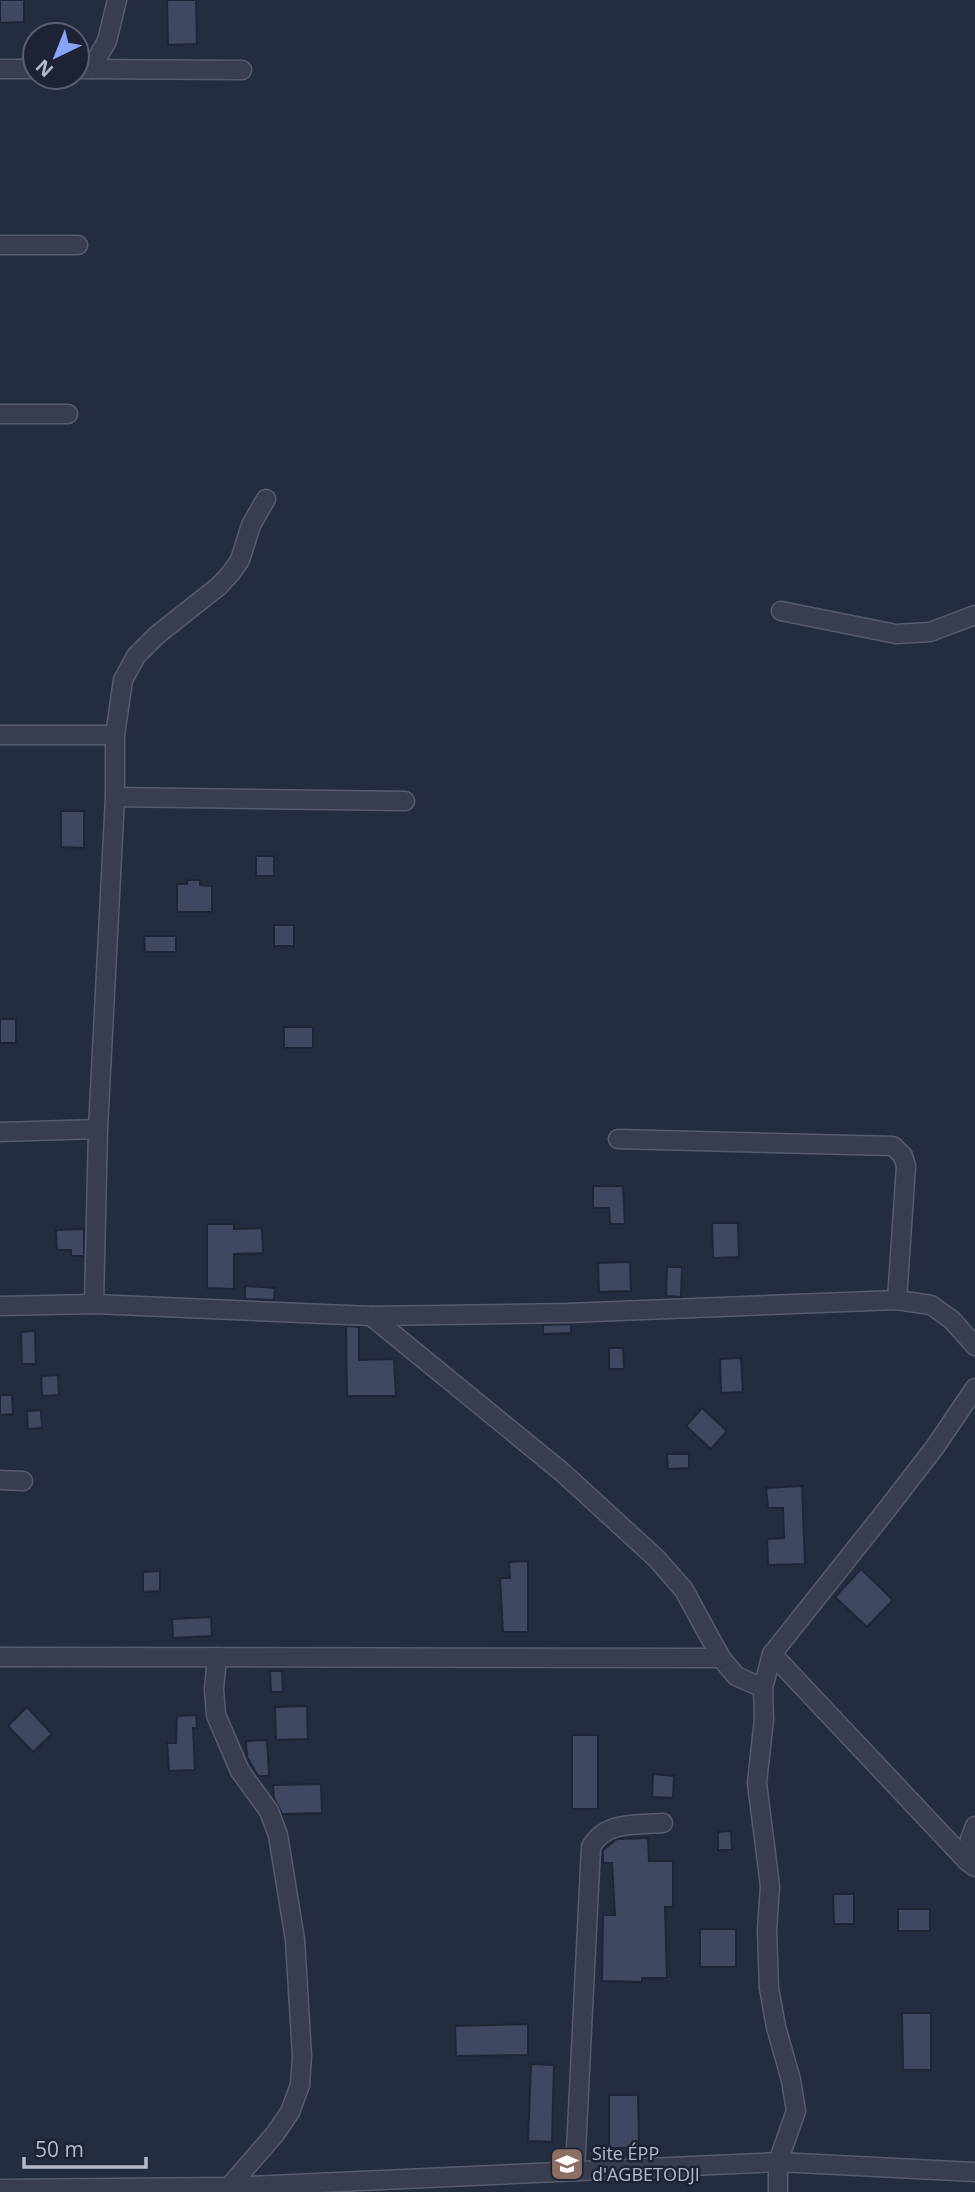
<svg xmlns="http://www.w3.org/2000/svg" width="975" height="2192" viewBox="0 0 975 2192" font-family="'Open Sans',sans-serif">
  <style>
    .building { fill: #3f4860; stroke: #1f2536; stroke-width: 2 }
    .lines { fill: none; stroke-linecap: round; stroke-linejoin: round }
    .minor-casing { stroke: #565c6d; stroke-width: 21 }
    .minor { stroke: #383e4f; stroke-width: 18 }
    .labels { text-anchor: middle; stroke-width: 5; stroke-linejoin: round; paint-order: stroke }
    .poi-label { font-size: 18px; fill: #b4baca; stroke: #1d2334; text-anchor: start }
  </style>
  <rect width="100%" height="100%" fill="#242c3f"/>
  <!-- building -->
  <g class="building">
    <polygon points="0,0 24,0 24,22 0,23"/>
    <polygon points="167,0 196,0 197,44 168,45"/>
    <polygon points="61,811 84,811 84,848 61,847"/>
    <rect x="256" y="856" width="18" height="20"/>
    <polygon points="187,880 200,880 200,885 212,886 212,912 177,912 177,884 187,884"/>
    <rect x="274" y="925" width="20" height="21"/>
    <polygon points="144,936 176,936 176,952 145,952"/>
    <rect x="0" y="1019" width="16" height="24"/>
    <rect x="284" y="1027" width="29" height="21"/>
    <polygon points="593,1186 623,1186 625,1224 610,1224 609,1208 593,1208"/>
    <polygon points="712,1223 738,1223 739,1257 713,1258"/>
    <polygon points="207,1224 234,1224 234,1229 262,1228 263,1253 234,1254 234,1289 207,1288"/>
    <polygon points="84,1229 84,1256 71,1256 71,1250 57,1250 56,1230"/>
    <polygon points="630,1262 631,1291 599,1292 598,1263"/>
    <polygon points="667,1267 682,1267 681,1297 666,1296"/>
    <polygon points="245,1286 275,1288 274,1300 245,1299"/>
    <polygon points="571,1324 571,1333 543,1334 543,1325"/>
    <polygon points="346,1326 359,1327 359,1360 394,1359 396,1396 347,1396"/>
    <polygon points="35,1331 36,1364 22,1364 21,1332"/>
    <polygon points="609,1348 623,1348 624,1369 609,1369"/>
    <polygon points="741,1358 743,1392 721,1393 720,1359"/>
    <polygon points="58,1375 59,1395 42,1396 41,1376"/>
    <polygon points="0,1395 12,1395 13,1414 0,1415"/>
    <polygon points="702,1408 727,1431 711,1449 686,1426"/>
    <polygon points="41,1410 42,1428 28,1429 27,1411"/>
    <polygon points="667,1454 689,1454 689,1468 668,1469"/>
    <polygon points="802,1486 805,1564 768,1565 767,1539 784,1538 783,1508 768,1508 766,1488"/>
    <polygon points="528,1561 528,1632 503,1632 500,1578 510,1578 509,1562"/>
    <polygon points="861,1569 893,1600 867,1627 835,1597"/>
    <polygon points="160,1571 160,1591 143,1592 143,1572"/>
    <polygon points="211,1617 212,1636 173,1638 172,1619"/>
    <polygon points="270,1671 282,1671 283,1692 271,1692"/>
    <polygon points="307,1706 308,1739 276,1740 275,1707"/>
    <polygon points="27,1707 52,1734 33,1752 8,1726"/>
    <polygon points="196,1715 197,1728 193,1728 195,1770 169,1771 167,1743 176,1743 177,1716"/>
    <rect x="572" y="1735" width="26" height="74"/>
    <polygon points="267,1740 269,1776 258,1776 247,1757 246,1741"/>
    <polygon points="653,1774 674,1776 673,1798 652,1797"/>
    <polygon points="321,1784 322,1813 282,1814 274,1798 273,1785"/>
    <polygon points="731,1831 732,1850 718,1850 718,1832"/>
    <polygon points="648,1838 649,1861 673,1861 673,1907 665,1907 667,1978 642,1978 642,1982 602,1981 603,1915 615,1915 612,1863 603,1863 603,1850 617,1839"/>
    <polygon points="833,1894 854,1894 854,1924 834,1924"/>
    <rect x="898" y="1909" width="32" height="22"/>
    <rect x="700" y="1929" width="36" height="38"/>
    <polygon points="902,2013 931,2013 931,2070 903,2070"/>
    <polygon points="528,2024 528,2055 456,2056 455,2026"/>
    <polygon points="531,2064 554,2065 552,2142 528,2141"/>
    <polygon points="609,2095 638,2095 639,2148 609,2148"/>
  </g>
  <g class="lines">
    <!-- minor casing -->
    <g class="minor-casing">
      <g id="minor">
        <polyline points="0,69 35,69"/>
        <polyline points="77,69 242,70"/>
        <polyline points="91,69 107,41 117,0"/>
        <polyline points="0,245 78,245"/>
        <polyline points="0,414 68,414"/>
        <polyline points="781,611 896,634 930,632 975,615"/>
        <polyline points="0,735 115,735"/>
        <polyline points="115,797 405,801"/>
        <polyline points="0,1132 98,1129"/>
        <polyline points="618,1139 893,1146 903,1156 906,1166 897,1300"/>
        <polyline points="94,1304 98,1129 115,797 115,735 123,680 136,656 157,635 219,586 231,573 240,560 251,525 266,499"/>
        <polyline points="0,1306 94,1304 371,1316 568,1313 897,1300 931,1305 952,1320 975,1346"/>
        <polyline points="371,1316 562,1472 657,1559 684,1590 721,1658 736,1676 763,1688"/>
        <polyline points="0,1480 23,1481"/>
        <polyline points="772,1654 967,1861 975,1867"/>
        <polyline points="0,1657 721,1658"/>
        <polyline points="217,1657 214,1689 216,1715 240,1771 269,1811 278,1835 295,1940 302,2056 300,2085 290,2112 275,2134 229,2187"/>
        <polyline points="967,1861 970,1839 975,1826"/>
        <path d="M575,2171l16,-324c14,-26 45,-22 72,-24"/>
        <polyline points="0,2189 229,2187 778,2162 975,2172"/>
        <polyline points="778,2192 778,2162 796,2111 791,2080 776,2027 769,1988 767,1930 770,1886 757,1783 764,1719 763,1688 772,1654 888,1508 935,1447 975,1388"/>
      </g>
    </g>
    <!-- minor -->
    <use href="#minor" class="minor"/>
  </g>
  <!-- icons -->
  <defs>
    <g id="school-square" transform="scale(1.75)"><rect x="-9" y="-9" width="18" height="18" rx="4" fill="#8d6e63" stroke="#1d2334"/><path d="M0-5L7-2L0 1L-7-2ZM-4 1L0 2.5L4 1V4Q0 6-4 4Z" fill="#fff"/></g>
  </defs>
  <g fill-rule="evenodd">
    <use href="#school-square" x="567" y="2164"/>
  </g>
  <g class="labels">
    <!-- poi labels -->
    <g class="poi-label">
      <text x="592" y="2160">Site ÉPP<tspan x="592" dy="21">d'AGBETODJI</tspan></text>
    </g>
  </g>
  <!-- north arrow -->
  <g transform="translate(56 56) rotate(223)"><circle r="33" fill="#1d2334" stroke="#595f70" stroke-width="2"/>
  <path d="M0-5L12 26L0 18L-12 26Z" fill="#88a5fb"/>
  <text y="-10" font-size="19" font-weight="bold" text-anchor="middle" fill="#b4baca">N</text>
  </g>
  <!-- scale -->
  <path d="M24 2157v10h122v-10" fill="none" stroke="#b4baca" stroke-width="3.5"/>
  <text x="35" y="2157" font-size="21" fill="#b4baca" stroke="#1d2334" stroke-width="5" paint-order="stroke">50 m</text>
</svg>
